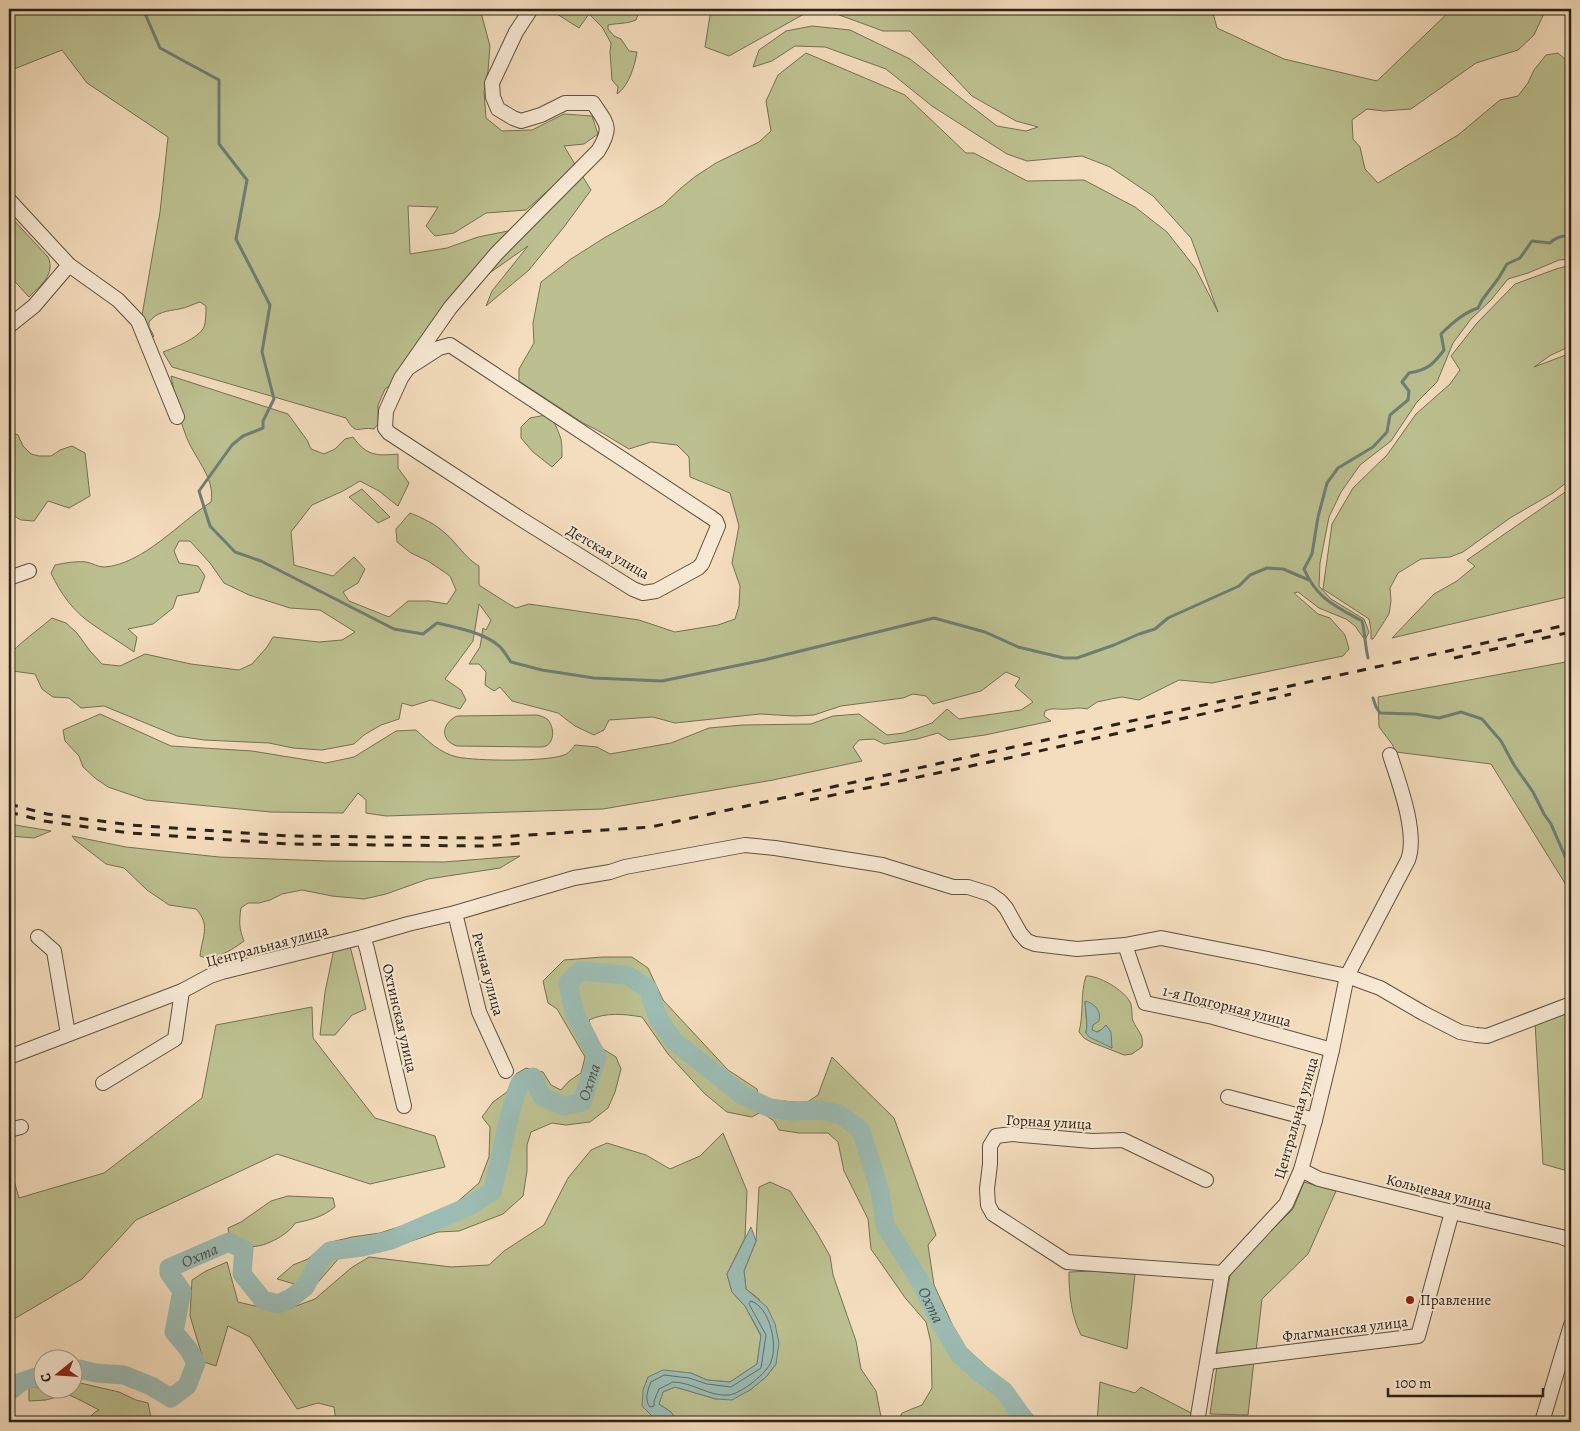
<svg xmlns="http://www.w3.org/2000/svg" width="1580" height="1431" viewBox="0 0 1580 1431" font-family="Alegreya,serif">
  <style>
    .green { fill: #bcc090; stroke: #747154; fill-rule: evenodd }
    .water { fill: #9cbbb3; stroke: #6f7e75 }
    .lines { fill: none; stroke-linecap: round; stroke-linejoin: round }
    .shore { stroke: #646e66; stroke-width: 1 }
    .stream { stroke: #6f7e75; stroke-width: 3 }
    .river { stroke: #9cbbb3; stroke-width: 19 }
    .minor-casing { stroke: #5d5141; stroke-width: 16 }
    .minor { stroke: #f8e9d4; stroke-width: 14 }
    .rail { stroke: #2b2218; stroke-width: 3; stroke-dasharray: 9 9; stroke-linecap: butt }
    .poi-dot { fill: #8f2418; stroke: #f8e9d4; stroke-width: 2 }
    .labels { text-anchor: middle; stroke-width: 4; stroke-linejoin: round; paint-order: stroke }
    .street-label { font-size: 15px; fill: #2b2218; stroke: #f8e9d4 }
    .poi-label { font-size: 15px; fill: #2b2218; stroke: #f8e9d4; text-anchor: start }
    .water-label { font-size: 16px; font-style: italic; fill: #4d5046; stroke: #f8e9d4 }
  </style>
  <rect width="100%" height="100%" fill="#f4ddbd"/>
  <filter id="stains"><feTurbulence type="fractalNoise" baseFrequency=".004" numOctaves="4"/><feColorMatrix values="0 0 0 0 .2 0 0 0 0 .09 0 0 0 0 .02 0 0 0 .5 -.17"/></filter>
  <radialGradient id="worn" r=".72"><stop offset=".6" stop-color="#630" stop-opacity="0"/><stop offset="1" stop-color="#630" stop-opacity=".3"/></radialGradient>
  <!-- green -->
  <g class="green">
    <path d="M9,9h471l10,37 -2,25 -4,21 2,26 16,13 30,-1 32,-16 28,2 6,18 -14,10 -20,2 12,20 -50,44 -40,3 -32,20 -19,3 -9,-10 12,-19 -30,-1 2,48 37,-6 31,-11 30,-6 73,-57 10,16 -27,37 -35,43 -43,36 6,-15 36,-45 -37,26 -30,30 -60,76 -16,11 -7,16v19l-4,5c-17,-3 -17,8 -28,-11l-174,-51 -9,-15c11,-4 36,-14 41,-25 2,-6 2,-14 2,-21l-6,-4c-7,2 -14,6 -21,7 -12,2 -22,3 -30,13v5l5,9 -2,2 -11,-17 19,-109 8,-75 -81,-54 -25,-33 -53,21z"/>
    <path d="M549,9h91l-4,11c-9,4 -19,3 -28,5v4l6,7 7,3 8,12 8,1c-2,13 -8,34 -20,42l1,-7 -6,-7 -2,-28 1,-9 -9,-16 -13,-13 -10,14z"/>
    <polygon points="711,9 813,9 729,56 705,47"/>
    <path d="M823,9h389l5,19 67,31 93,22 75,-72h94l-12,26 -16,15 -42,13 -65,46 -27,2 -17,-2 -15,11 1,19 7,8 5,22 13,14 80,-48 42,-35 18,-4 10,-13 6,-13 12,-15 12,-2 9,8 4,-4v202l-12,1 -31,13 -20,6 -17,21 -20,19 -18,24 -16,39 -20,20 -26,39 -31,24 -19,27 -12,25 -9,46 -1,23 12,13 33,20 5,13 -4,8 -10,-14 -9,-7 -27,-11 -21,-16 -4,1 24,21 12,4 15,17 4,14 -6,7 -131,27 -33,-3 -40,20 -17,-3 -11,2 -14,3 -10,7c-9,-2 -12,0 -21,0 -9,1 -12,-2 -21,2l-1,5 7,5 -66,14 -36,5 -11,-7 -21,6 -33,5 -10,-5 -15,1 -6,7 9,14 -89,19 -170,29 -217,7 -20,-3v-13l-8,-7 -15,20 -72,-1 -125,-12 -38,-13 -13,-9 -12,-11 -4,-11 -14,-15 -2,-11 37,-16 71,32 81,5 74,12 28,-6 42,-26 20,-1c12,11 24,23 41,27 19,4 89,5 107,-2 4,-1 8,-6 11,-10l22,2 13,7 61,-11 38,-15 34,-3 68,-1 22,-8 26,-2 28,21 17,-2 28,-10 15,-14 12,10 62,-9 12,-8 -18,-16 5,-8 -14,-6 -25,19 -48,13 -7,-8 -13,-2 -10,4 -62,8 -27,9 -19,1 -35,-2 -85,9 -22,-6 -44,3 -5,10 -10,5 -19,-9 -17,-13 -46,-12 -12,-14 -6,4 -9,-6 1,-13 -7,-8h-10l11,-17 3,-19 3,2 5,-10 -12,-16 -6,37 -28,38 16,11 5,10 -6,9 -29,-9 -19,6 -10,-3 -3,16 -18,6 -17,10 -10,9 -32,6 -29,-2 -24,-5 -65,-3 -27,-4 -73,-30 -23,2 -12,-10 -16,-1 -11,-8 -7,-15 -23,-3c-3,-4 -5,-10 -3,-15 5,-9 34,-30 43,-38l14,5 11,10 13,18 12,13 18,2 25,-12 46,10 48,6 13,-6 15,-17 6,-10 46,5 23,-2 13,-8 -35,-22 -30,-2 -41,-13 -25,-12 -14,-20 -20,-22h-11l-5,10 5,12 19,3 7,10 -6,16 -22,4 -4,12 -20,16 -25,5 9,8 -3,15c-14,-10 -28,-18 -42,-28 -18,-12 -32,-31 -41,-51l4,-8c10,-2 20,-4 31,-3 6,1 12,5 18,5 38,-2 76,-45 107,-65 5,-25 -19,-46 -26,-69 -7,-18 -10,-38 -14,-57l117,38 19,26 4,9 13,5 11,-5 10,-10 8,-2c14,19 23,19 45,17v14l11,15 -11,23 -19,-15 -19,-10 -17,10 -31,14 -21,27 3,33 39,11 21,-19 11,12 -7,14 -15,9 6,9 40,16 19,-16h21l18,3 9,-14 -6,-14 -22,-15 -17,-8 -14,-11 -1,-13 14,-16c13,5 25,11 35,20 12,10 20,25 34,33v19l28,18 9,5 13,-4 110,16 36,12 43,-7 17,-6 4,-13 1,-20 -8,-23 7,-37 -9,-33 -40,-16 -1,-20 -12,-12 -26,-3 -22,7 -32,-19 -14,-7 -64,-42v-12l15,-26 -1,-20 8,-41 30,-23 33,-21 59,-33 18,-17 15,-12 20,-13 43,-21 12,-11 -5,-30 12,-26 28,-22 99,42 61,58h8l53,28 57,-1 51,27 32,25 29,37 22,43 -27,-74 -38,-42 -43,-29 -28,-11 -55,5 -20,-7 -75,-48 -46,-37 -61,-22 -30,-1 -23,15 -19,6 6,-17 27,-19 26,-5 38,4 60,29 87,67 29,5 12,-4 -22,-6 -44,-25 -62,-65h-27z"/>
    <path d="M9,215l39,42c8,17 -8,29 -19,40l-20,-22z"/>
    <polygon points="1571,265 1571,346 1551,355 1534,367 1571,353 1571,479 1553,493 1510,518 1463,552 1450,557 1421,559 1398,573 1390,588 1391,601 1389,614 1373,639 1371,639 1371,630 1369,619 1323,589 1332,524 1353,488 1387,455 1416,414 1450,384 1460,370 1451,356 1477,323 1515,284 1556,269"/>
    <path d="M546,415l7,3c2,8 6,14 8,21 1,6 1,13 1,18l-10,10 -19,-15 -12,-14v-11l9,-9z"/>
    <polygon points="9,431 18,435 23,446 31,454 39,456 51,456 60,450 72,446 85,453 90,496 69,508 48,501 34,521 21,520 9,513"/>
    <polygon points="1571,488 1571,596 1392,638 1434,594 1457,581 1475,566 1467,560"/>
    <polygon points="362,489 390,517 378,523 349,497"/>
    <polygon points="1571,661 1571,893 1491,764 1396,752 1392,744 1379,727 1378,697"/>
    <path d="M537,715c4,1 8,2 11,5 6,7 7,21 -2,26 -2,1 -5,1 -8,1l-81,-1c-18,-6 -15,-23 0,-30z"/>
    <polygon points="9,824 51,831 34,838 9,836"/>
    <path d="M72,836l54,11 93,10 107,4 118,1 76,-6 -20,12 -72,11 -42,15 -22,5 -32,-3 -30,-6 -20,4 -12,6 -11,3h-11l-7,5c-2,13 -2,21 3,33 -11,8 -30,21 -44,15 2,-19 11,-31 -4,-47l-27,-4 -22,-15 -23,-22 -18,-4 -31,-24z"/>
    <polygon points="350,946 366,1009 352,1015 335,1035 320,1035 325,992 334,949"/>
    <path d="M603,957h29l16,11 15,32 65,70 29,19 4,15 10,-4 35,3 12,-8 14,-38 62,61 42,117 -8,10 6,40 19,41 13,22 42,38 28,33v3h-138l4,-9 20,-8 10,-17 -1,-45 -5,-21 -20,-23 -35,-50 -3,-30 -24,-48 -6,-29 -10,-9h-29l-20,-3 -5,-9 -13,-9 -9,5 -25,-5 -22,-18 -37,-40 -26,-37c-18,-3 -36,-5 -53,3l4,16 10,13 13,8 5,12 -6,23 -7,16 -18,14 -24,3 -14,-2 -21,9 -4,13v26l-4,25 -20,18 -44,17 -21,1 -59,20 -40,6 -26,30c-12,-1 -24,-6 -36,-9l16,-14 15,-6 19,-16 25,-6 28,-4 28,-9 48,-21 23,-20 10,-26 1,-30 -8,-10 11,-15 14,-10 9,-18 10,-6 17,4 8,13 10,5 8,-9 12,-8 4,-16 -28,-48 -9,-6 -5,-22 21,-21z"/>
    <path d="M1086,976c12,-1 38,14 44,26 3,6 1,13 3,19 5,11 11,13 9,26l-10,7 -8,1 -33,-13 -7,-4 -5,-6c5,-19 1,-38 7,-56zM1085,1002l8,23 -1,5 4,2 5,-2 5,-4 6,22 -26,-15 1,-8z"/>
    <polygon points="312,1007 313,1038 375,1118 435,1136 445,1167 370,1184 277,1154 136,1220 82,1279 9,1322 9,1201 14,1199 9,1179 9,1163 19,1198 104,1173 202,1098 216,1025"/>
    <polygon points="1571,1009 1571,1172 1543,1164 1535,1022"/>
    <polygon points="723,1133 747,1191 745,1238 727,1274 732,1292 745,1306 761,1336 757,1364 730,1382 707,1380 691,1373 642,1406 658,1422 336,1422 334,1407 318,1403 297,1409 250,1337 228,1326 216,1366 204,1362 190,1316 192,1280 206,1271 227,1262 238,1302 280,1312 315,1299 351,1268 369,1257 451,1267 489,1265 504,1251 544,1225 568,1178 591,1150 607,1143 646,1155 670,1169 700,1156"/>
    <polygon points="770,1182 790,1191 817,1233 830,1256 833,1275 856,1341 861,1369 876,1391 882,1422 678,1422 671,1412 659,1404 663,1392 675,1387 716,1399 750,1390 766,1377 776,1364 759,1299 746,1289 744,1271 756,1241 759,1187"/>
    <polygon points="1304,1182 1336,1191 1308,1254 1262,1299 1256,1352 1220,1357 1217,1354 1217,1349 1231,1270 1293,1209"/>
    <path d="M288,1196l45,2 2,9c-12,10 -25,13 -40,16 -6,12 -35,27 -48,23 -6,-1 -13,-7 -18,-10l-1,-8 13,-6 30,-21z"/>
    <path d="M1092,1271l43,3 -8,75 -46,-14c-10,-20 -12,-41 -12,-63z"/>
    <polygon points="1254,1360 1248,1415 1210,1414 1217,1366"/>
    <polygon points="76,1382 119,1392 136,1400 148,1403 152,1422 85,1422 94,1413 99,1410 80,1400 67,1394 46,1400 29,1401 29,1388 42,1386 42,1388 72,1388 73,1383"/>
    <polygon points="1100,1382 1135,1393 1141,1387 1197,1416 1196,1422 1097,1422"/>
  </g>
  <!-- water -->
  <g class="water">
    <path d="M1085,1001c9,2 17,10 14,20l-6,4 -1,5 5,2 4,-2 5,-5 5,7 1,16 -23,-11 -3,-4 1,-8z"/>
    <polygon points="751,1227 756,1241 744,1271 746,1289 767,1307 775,1324 779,1343 776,1364 766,1377 750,1390 732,1400 716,1399 675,1387 663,1392 659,1404 671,1412 678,1422 658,1422 642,1406 643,1390 648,1377 663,1370 691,1373 707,1380 730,1382 757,1364 761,1335 745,1306 732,1292 727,1274"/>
  </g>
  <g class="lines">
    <!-- shore -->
    <path class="shore" d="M751,1301c19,6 27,44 20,61 -4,11 -29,31 -42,33 -19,2 -37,-13 -56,-13l-14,7 -5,12v5l-4,1c-6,-7 -2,-18 1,-25l13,-7 25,3 18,6 24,3 30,-19 5,-33 -17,-31z"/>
    <!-- stream -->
    <g class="stream">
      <path d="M143,9l17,39 59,32v64l28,36 -11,59 34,66 -8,47 12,47 -11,22v7l-20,8 -11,9 -33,46 11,35 25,26 26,9 133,68 29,5 14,-11c18,4 48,10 62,23 5,4 8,11 12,16l31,8 52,8 68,3 102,-21 170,-42 51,14 33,15 46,11h13l37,-13 25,-11 16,-5 13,-11 71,-32 11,-11 17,-7 16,1 26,11"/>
      <path d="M1368,658c-3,-13 -3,-25 -6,-37 -27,-15 -45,-22 -58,-52l8,-15 6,-37 9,-34 11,-15 35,-21 14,-15 3,-17 18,-15 1,-9 -7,-9 7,-9c18,-3 24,-8 35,-23l-3,-16c10,-10 24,-22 37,-26l4,-8 16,-21 9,-15 13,-6 12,-17 18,2c6,-6 12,-8 21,-7"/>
      <polyline points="1373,698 1376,707 1380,713 1415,714 1439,718 1461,712 1482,719 1501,741 1514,765 1533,792 1544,814 1551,824 1571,870"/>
    </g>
    <!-- river -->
    <g class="river">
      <path id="s1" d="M72,1370l7,-1 17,4 28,2 27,11 20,12 16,-12 9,-23 -7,-13 -15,-18 8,-41 -13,-18v-5l60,-26 15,8 -2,24 21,26 15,4 13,-6 14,-11 14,-26 11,-10 32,-4 29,-7 74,-32 27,-16c10,-36 14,-74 28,-109l13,-6 9,20 22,9 18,-4 15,-45 -23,-45 -6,-29 12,-12 47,4 21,14 10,29 16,23 68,54 28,13 21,3 30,-1 20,5 20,15 19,62 5,33 35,56 19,39 21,35 20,18 24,18 22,31"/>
      <polyline points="9,1392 21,1382 42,1375"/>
    </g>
    <!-- minor casing -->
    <g class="minor-casing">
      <g id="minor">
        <polyline points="9,200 69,265 118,300 138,321 177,417"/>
        <polyline points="9,326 34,306 69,265"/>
        <path d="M408,368l31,-20 11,-3 262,173 4,3 2,5 -16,38 -4,4 -42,23 -13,2 -10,-4 -112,-70 -132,-86 -4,-5 1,-17 15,-33 49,-70 47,-55 101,-102c15,-24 9,-27 -5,-48h-28l-24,12 -20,6 -8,-3 -15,-9 -5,-12 -1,-14 24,-51 15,-23"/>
        <polyline points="9,578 29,571"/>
        <polyline points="455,913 479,1012 506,1071"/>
        <polyline points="38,937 54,951 68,1034"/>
        <polyline points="363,937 367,949 404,1106"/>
        <polyline points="1125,945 1145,1003 1213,1017 1332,1050"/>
        <polyline points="9,1057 182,991 210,976 222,972 363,937 408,924 455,913 574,878 610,872 625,867 745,845 775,848 882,865 953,887 968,887 990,894 1000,901 1006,908 1020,933 1027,941 1035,944 1077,949 1125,945 1161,938 1258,957 1347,976 1380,988 1423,1013 1460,1032 1476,1035 1487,1036 1571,1004"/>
        <polyline points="103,1083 175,1039 182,991"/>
        <polyline points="1228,1097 1315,1120"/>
        <polyline points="9,1130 21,1127"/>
        <polyline points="1301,1170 1319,1179 1452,1212 1562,1237 1571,1241"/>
        <polyline points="1206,1180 1123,1140 1092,1141 1012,1134 996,1136 990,1146 990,1164 987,1189 988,1205 993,1214 1067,1262 1222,1273"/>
        <polyline points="1208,1362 1418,1336 1452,1212"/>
        <path d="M1197,1422l25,-149 64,-69 15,-34 14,-50 17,-70 15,-74 61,-116c10,-27 -9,-77 -18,-105"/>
        <polyline points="1542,1422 1571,1325"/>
      </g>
    </g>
    <!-- minor -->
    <use href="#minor" class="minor"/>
    <!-- rail -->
    <g class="rail">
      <polyline points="1454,658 1571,632"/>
      <polyline points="810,800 1013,757 1291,694"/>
      <polyline points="9,804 47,814 131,825 288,836 482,838 651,827 1571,624"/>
      <polyline points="9,812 44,821 130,833 288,844 483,846 524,843"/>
    </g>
  </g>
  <!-- markers -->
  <circle class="poi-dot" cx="1410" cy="1300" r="5"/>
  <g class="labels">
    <!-- street labels -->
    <g class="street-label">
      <text transform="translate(608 552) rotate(30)" y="5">Детская улица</text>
      <text transform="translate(267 946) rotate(-15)" y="5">Центральная улица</text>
      <text transform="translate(488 974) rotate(75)" y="5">Речная улица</text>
      <text transform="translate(1227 1006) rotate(14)" y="5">1-я Подгорная улица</text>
      <text transform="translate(400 1018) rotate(77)" y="5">Охтинская улица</text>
      <text transform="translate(1296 1118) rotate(-74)" y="5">Центральная улица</text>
      <text transform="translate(1049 1122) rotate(3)" y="5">Горная улица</text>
      <text transform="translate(1439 1192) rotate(14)" y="5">Кольцевая улица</text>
      <text transform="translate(1345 1329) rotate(-7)" y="5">Флагманская улица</text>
    </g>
    <!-- poi labels -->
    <g class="poi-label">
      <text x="1420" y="1305">Правление</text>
    </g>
    <!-- water labels -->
    <g class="water-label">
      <text dy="6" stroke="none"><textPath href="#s1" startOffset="875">Охта</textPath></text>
      <text dy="6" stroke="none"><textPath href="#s1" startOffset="290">Охта</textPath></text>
      <text dy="6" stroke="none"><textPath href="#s1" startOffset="1535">Охта</textPath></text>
    </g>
  </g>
  <!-- margin -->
  <rect width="1580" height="1431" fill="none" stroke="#f4ddbd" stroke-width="30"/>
  <rect x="10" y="10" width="1560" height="1411" fill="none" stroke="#2b2218" stroke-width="2.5"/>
  <rect x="15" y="15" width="1550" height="1401" fill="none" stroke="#2b2218"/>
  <!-- north arrow -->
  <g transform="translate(58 1374) rotate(253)"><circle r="24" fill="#f8e9d4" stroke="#a69989"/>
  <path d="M0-4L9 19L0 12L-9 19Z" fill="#8f2418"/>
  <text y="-8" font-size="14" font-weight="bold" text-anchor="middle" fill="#2b2218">С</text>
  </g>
  <!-- scale -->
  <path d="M1388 1388v8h155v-8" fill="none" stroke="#2b2218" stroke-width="2.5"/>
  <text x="1395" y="1388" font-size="15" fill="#2b2218" stroke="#f8e9d4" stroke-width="4" paint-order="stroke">100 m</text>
  <rect width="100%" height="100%" filter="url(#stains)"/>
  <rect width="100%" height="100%" fill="url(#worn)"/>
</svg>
